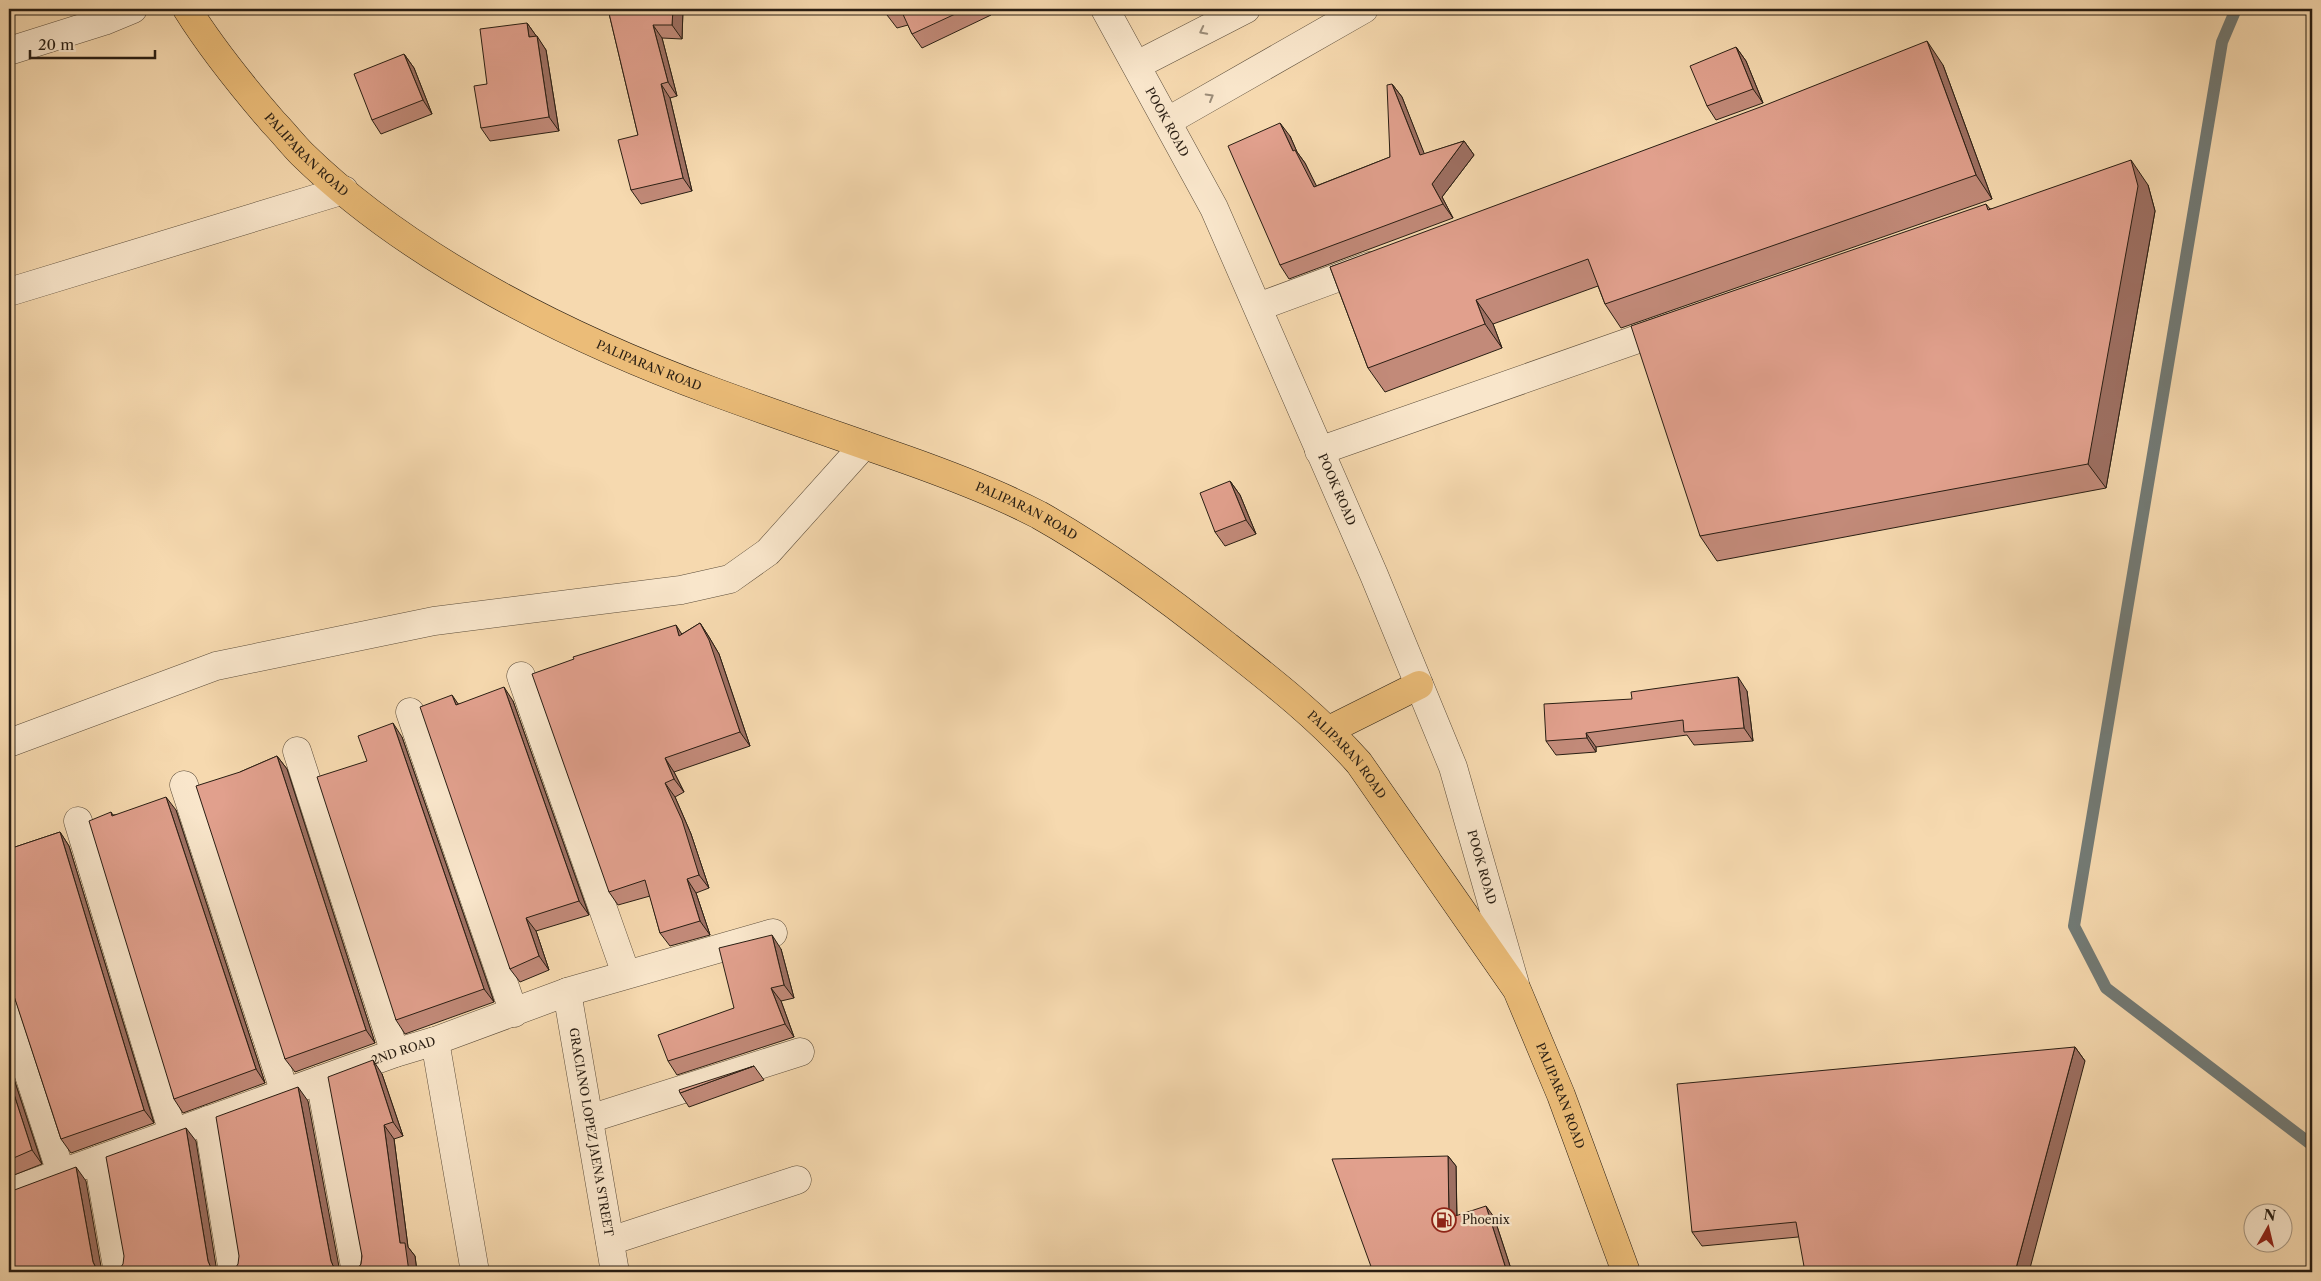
<svg xmlns="http://www.w3.org/2000/svg" width="2321" height="1281" viewBox="0 0 2321 1281" font-family="'Libre Caslon Text',serif">
  <style>
    .lines { fill: none; stroke-linecap: round; stroke-linejoin: round }
    .stream { stroke: #727a75; stroke-width: 12 }
    .minor-casing { stroke: #5c4d3a; stroke-width: 29 }
    .major-casing { stroke: #291e13; stroke-width: 29 }
    .minor { stroke: #f9e6cb; stroke-width: 28 }
    .major { stroke: #ebbc78; stroke-width: 28 }
    .wall { fill: #c28a79; stroke: #291e13 }
    .shaded-wall { fill: #9e7063; stroke: #291e13 }
    .building { fill: #e1a08d; stroke: #291e13 }
    .oneway { stroke: #9b8c78 }
    .labels { text-anchor: middle; stroke-width: 4.5; stroke-linejoin: round; paint-order: stroke }
    .street-label { font-size: 12px; fill: #291e13; stroke: #f9e6cb }
    .poi-label { font-size: 12px; fill: #291e13; stroke: #f9e6cb; text-anchor: start }
  </style>
  <rect width="100%" height="100%" fill="#f6d9af"/>
  <filter id="stains"><feTurbulence type="fractalNoise" baseFrequency=".004" numOctaves="4"/><feColorMatrix values="0 0 0 0 .2 0 0 0 0 .09 0 0 0 0 .02 0 0 0 .5 -.17"/></filter>
  <radialGradient id="worn" r=".72"><stop offset=".6" stop-color="#630" stop-opacity="0"/><stop offset="1" stop-color="#630" stop-opacity=".3"/></radialGradient>
  <g class="lines">
    <!-- stream -->
    <polyline class="stream" points="2236,9 2222,42 2074,926 2106,988 2312,1145"/>
    <!-- minor casing -->
    <g class="minor-casing">
      <g id="minor">
        <path id="s1" d="M1105,9l109,199 160,367 79,192 62,217"/>
        <polyline points="9,51 104,21 133,9"/>
        <polyline points="1137,65 1246,9"/>
        <polyline points="1168,121 1364,9"/>
        <polyline points="9,292 344,190"/>
        <polyline points="1258,307 1369,266"/>
        <polyline points="1319,451 1672,327"/>
        <polyline points="521,676 626,974"/>
        <polyline points="410,712 514,1013"/>
        <polyline points="9,743 216,666 434,621 681,590 730,579 768,552 864,445"/>
        <polyline points="297,751 395,1053"/>
        <polyline points="184,785 285,1093"/>
        <polyline points="78,821 173,1133"/>
        <path id="s2" d="M567,992l48,280"/>
        <polyline points="9,1014 61,1173"/>
        <polyline points="435,1041 475,1272"/>
        <polyline points="320,1080 356,1272"/>
        <polyline points="589,1119 800,1052"/>
        <polyline points="208,1120 233,1272"/>
        <polyline points="98,1160 118,1272"/>
        <path id="s3" d="M9,1192l386,-139 40,-12 132,-49 206,-59"/>
        <polyline points="610,1241 797,1180"/>
      </g>
    </g>
    <!-- major casing -->
    <g class="major-casing">
      <g id="major">
        <path id="s4" d="M187,9c25,40 55,77 86,113 10,10 19,22 29,32 108,106 269,185 410,237 65,24 130,46 195,69 45,16 90,33 132,55 66,37 128,83 187,130 47,37 93,73 133,118l158,227 44,105 65,177"/>
        <polyline points="1329,730 1419,685"/>
      </g>
    </g>
    <!-- minor -->
    <use href="#minor" class="minor"/>
    <!-- major -->
    <use href="#major" class="major"/>
  </g>
  <!-- wall -->
  <g class="wall">
    <polygon points="608,9 683,9 682,39 662,38 677,96 670,98 692,191 641,204 631,190 638,135"/>
    <polygon points="885,9 990,9 991,15 922,48 912,34 908,25 897,28 887,15"/>
    <polygon points="527,23 546,50 559,131 490,141 481,128 487,84"/>
    <polygon points="1736,47 1746,61 1763,103 1716,120 1707,106"/>
    <polygon points="404,54 414,68 432,114 381,134 372,120"/>
    <polygon points="1943,65 1992,199 1621,328 1605,304 1598,286 1493,324 1502,348 1385,392 1368,368 1330,267"/>
    <polygon points="1392,84 1402,97 1424,154 1464,141 1474,155 1442,197 1453,218 1289,279 1280,265 1290,136 1297,152 1305,163 1316,186 1390,157"/>
    <polygon points="2148,185 2155,211 2106,488 1717,561 1700,536 1986,204 1990,209"/>
    <polygon points="9,470 14,484 9,486"/>
    <polygon points="1230,481 1240,495 1256,534 1225,546 1215,532"/>
    <polygon points="700,623 709,637 719,654 750,746 674,772 684,792 675,797 691,834 709,888 696,893 710,935 670,946 660,933 650,896 618,905 609,892 682,634"/>
    <polygon points="1747,691 1753,741 1694,745 1687,735 1596,747 1596,752 1556,755 1546,741"/>
    <polygon points="513,701 589,915 536,931 549,970 520,982 510,969 458,704"/>
    <polygon points="402,737 494,1002 405,1034 396,1020 367,761"/>
    <polygon points="277,756 287,769 375,1043 295,1072 285,1059 240,772"/>
    <polygon points="176,810 265,1083 183,1113 174,1099 111,812 113,815"/>
    <polygon points="60,832 69,846 154,1123 71,1153 61,1139 16,1001 13,999 9,999 9,849"/>
    <polygon points="781,949 794,998 781,1001 794,1037 677,1075 668,1061 734,1008"/>
    <polygon points="2075,1047 2085,1061 1798,1237 1702,1246 1692,1232"/>
    <polygon points="9,1064 42,1164 9,1177"/>
    <polygon points="754,1066 764,1080 689,1107 680,1093"/>
    <polygon points="382,1074 403,1136 394,1139 408,1247 415,1256 417,1272 352,1272 357,1270 361,1264"/>
    <polygon points="1448,1156 1456,1166 1457,1216 1494,1217 1512,1272 1373,1272"/>
  </g>
  <!-- shaded-wall -->
  <g class="shaded-wall">
    <polygon points="673,9 683,9 682,39 672,25"/>
    <polygon points="986,9 990,9 991,15"/>
    <polygon points="527,23 537,37 529,37"/>
    <polygon points="653,25 662,38 677,96 668,82"/>
    <polygon points="537,36 546,50 559,131 549,117"/>
    <polygon points="1927,41 1943,65 1992,199 1976,175"/>
    <polygon points="1736,47 1746,61 1763,103 1753,89"/>
    <polygon points="404,54 414,68 432,114 423,100"/>
    <polygon points="661,84 670,98 692,191 683,178"/>
    <polygon points="1392,84 1402,97 1430,168 1420,155"/>
    <polygon points="1280,123 1290,136 1297,152 1305,163 1324,201 1314,187 1293,151"/>
    <polygon points="1464,141 1474,155 1442,197 1453,218 1443,204 1432,184"/>
    <polygon points="2131,160 2148,185 2155,211 2106,488 2088,464"/>
    <polygon points="1476,300 1493,324 1502,348 1485,324"/>
    <polygon points="9,470 14,484 9,477"/>
    <polygon points="1230,481 1240,495 1256,534 1246,520"/>
    <polygon points="700,623 709,637 719,654 750,746 740,732"/>
    <polygon points="676,625 685,639 679,636"/>
    <polygon points="1738,677 1747,691 1753,741 1744,728"/>
    <polygon points="504,687 513,701 589,915 579,901"/>
    <polygon points="452,695 461,708 456,705"/>
    <polygon points="393,723 402,737 494,1002 484,989"/>
    <polygon points="1586,733 1596,747 1596,752 1587,738"/>
    <polygon points="277,756 287,769 375,1043 366,1030"/>
    <polygon points="665,758 674,772 684,792 674,779"/>
    <polygon points="665,783 675,797 691,834 709,888 699,875"/>
    <polygon points="166,797 176,810 265,1083 256,1069"/>
    <polygon points="60,832 69,846 154,1123 144,1110"/>
    <polygon points="687,879 696,893 710,935 700,921"/>
    <polygon points="526,918 536,931 549,970 539,956"/>
    <polygon points="772,935 781,949 794,998 784,985"/>
    <polygon points="771,988 781,1001 794,1037 785,1024"/>
    <polygon points="2075,1047 2085,1061 2029,1272 2015,1272"/>
    <polygon points="373,1060 382,1074 403,1136 393,1122"/>
    <polygon points="9,1064 42,1164 32,1150 9,1079"/>
    <polygon points="298,1087 308,1101 340,1272 334,1268 331,1261"/>
    <polygon points="384,1125 394,1139 408,1247 415,1256 417,1272 409,1272 400,1243"/>
    <polygon points="186,1128 196,1141 217,1272 211,1268 208,1261"/>
    <polygon points="1448,1156 1456,1166 1457,1229 1449,1218"/>
    <polygon points="76,1167 86,1181 102,1272 96,1268 93,1262"/>
    <polygon points="1486,1206 1494,1217 1512,1272 1509,1272 1506,1269"/>
  </g>
  <!-- building -->
  <g class="building">
    <polygon points="608,9 673,9 672,25 653,25 668,82 661,84 683,178 631,190 618,140 638,135 612,26"/>
    <polygon points="885,9 966,9 912,34 901,10 887,15"/>
    <polygon points="527,23 529,37 537,36 549,117 481,128 474,86 487,84 480,29"/>
    <polygon points="1927,41 1976,175 1605,304 1588,259 1476,300 1485,324 1368,368 1330,267 1763,106"/>
    <polygon points="1736,47 1753,89 1707,106 1690,66"/>
    <polygon points="404,54 423,100 372,120 354,74"/>
    <polygon points="1392,84 1420,155 1464,141 1432,184 1443,204 1280,265 1228,146 1280,123 1293,151 1295,150 1314,187 1390,157 1387,85"/>
    <polygon points="2131,160 2138,186 2088,464 1700,536 1631,326 1986,204 1988,210"/>
    <polygon points="1230,481 1246,520 1215,532 1200,493"/>
    <polygon points="700,623 709,640 740,732 665,758 674,779 665,783 682,820 699,875 687,879 700,921 660,933 645,880 609,892 532,674 574,659 573,657 676,625 679,636"/>
    <polygon points="1738,677 1744,728 1684,732 1683,720 1586,733 1587,738 1546,741 1544,704 1632,699 1631,692"/>
    <polygon points="504,687 579,901 526,918 539,956 510,969 420,707 452,695 456,705"/>
    <polygon points="393,723 484,989 396,1020 317,777 367,761 358,736"/>
    <polygon points="277,756 366,1030 285,1059 196,786 240,772"/>
    <polygon points="166,797 256,1069 174,1099 89,821 111,812 112,816"/>
    <polygon points="60,832 144,1110 61,1139 14,996 10,989 9,988 9,849"/>
    <polygon points="772,935 784,985 771,988 785,1024 668,1061 658,1035 734,1008 719,948"/>
    <polygon points="2075,1047 2015,1272 1805,1272 1796,1222 1692,1232 1677,1084"/>
    <polygon points="373,1060 393,1122 384,1125 400,1243 405,1243 409,1272 352,1272 357,1270 361,1264 362,1256 328,1077"/>
    <polygon points="754,1066 680,1093 679,1090"/>
    <polygon points="9,1079 32,1150 9,1160"/>
    <polygon points="298,1087 331,1261 334,1268 340,1272 229,1272 234,1270 238,1264 239,1256 216,1117"/>
    <polygon points="186,1128 208,1261 211,1268 217,1272 115,1272 118,1271 123,1264 124,1256 106,1157"/>
    <polygon points="1448,1156 1449,1218 1486,1206 1506,1269 1496,1272 1373,1272 1332,1159"/>
    <polygon points="76,1167 93,1262 96,1268 102,1272 9,1272 9,1192"/>
  </g>
  <!-- one-way arrows -->
  <defs><path id="oneway-chevron" d="M-2-3.5L2.5 0L-2 3.5" fill="none" stroke-width="1.6" stroke-linecap="round" stroke-linejoin="round" transform="scale(1.25)"/></defs>
  <g class="oneway">
    <use href="#oneway-chevron" transform="translate(1203 31) rotate(153)"/>
    <use href="#oneway-chevron" transform="translate(1210 97) rotate(-30)"/>
  </g>
  <!-- icons -->
  <defs>
    <g id="fuel-ring" transform="scale(1.25)"><circle r="9.5" fill="#f9e6cb" stroke="#8f2418" stroke-width="1.5"/><path d="M-5.5-6h7V0h2V4h1.3V-2.5L3-4.5l.8-.8L6-3V5H2.5V1h-1V6h-7ZM-4.2-4.7v3.2H.2V-4.7Z" fill="#8f2418"/></g>
  </defs>
  <g fill-rule="evenodd">
    <use href="#fuel-ring" x="1444" y="1220"/>
  </g>
  <g class="labels">
    <!-- street labels -->
    <g class="street-label">
      <text dy="4" stroke="none"><textPath href="#s1" startOffset="129">POOK ROAD</textPath></text>
      <text dy="4" stroke="none"><textPath href="#s4" startOffset="189">PALIPARAN ROAD</textPath></text>
      <text dy="4" stroke="none"><textPath href="#s4" startOffset="594">PALIPARAN ROAD</textPath></text>
      <text dy="4" stroke="none"><textPath href="#s1" startOffset="534">POOK ROAD</textPath></text>
      <text dy="4" stroke="none"><textPath href="#s4" startOffset="999">PALIPARAN ROAD</textPath></text>
      <text dy="4" stroke="none"><textPath href="#s4" startOffset="1404">PALIPARAN ROAD</textPath></text>
      <text dy="4" stroke="none"><textPath href="#s1" startOffset="939">POOK ROAD</textPath></text>
      <text dy="4" stroke="none"><textPath href="#s3" startOffset="419">2ND ROAD</textPath></text>
      <text dy="4" stroke="none"><textPath href="#s4" startOffset="1809">PALIPARAN ROAD</textPath></text>
      <text dy="4" stroke="none"><textPath href="#s2" startOffset="142">GRACIANO LOPEZ JAENA STREET</textPath></text>
    </g>
    <!-- poi labels -->
    <g class="poi-label">
      <text x="1462" y="1224">Phoenix</text>
    </g>
  </g>
  <!-- margin -->
  <rect width="2321" height="1281" fill="none" stroke="#f6d9af" stroke-width="30"/>
  <rect x="10" y="10" width="2301" height="1261" fill="none" stroke="#291e13" stroke-width="2.5"/>
  <rect x="15" y="15" width="2291" height="1251" fill="none" stroke="#291e13"/>
  <!-- north arrow -->
  <g transform="translate(2268 1228) rotate(8)"><circle r="24" fill="#f9e6cb" stroke="#a69681"/>
  <path d="M0-4L9 19L0 12L-9 19Z" fill="#8f2418"/>
  <text y="-8" font-size="14" font-weight="bold" text-anchor="middle" fill="#291e13">N</text>
  </g>
  <!-- scale -->
  <path d="M30 50v8h125v-8" fill="none" stroke="#291e13" stroke-width="2.5"/>
  <text x="38" y="50" font-size="15" fill="#291e13" stroke="#f9e6cb" stroke-width="4" paint-order="stroke">20 m</text>
  <rect width="100%" height="100%" filter="url(#stains)"/>
  <rect width="100%" height="100%" fill="url(#worn)"/>
</svg>
